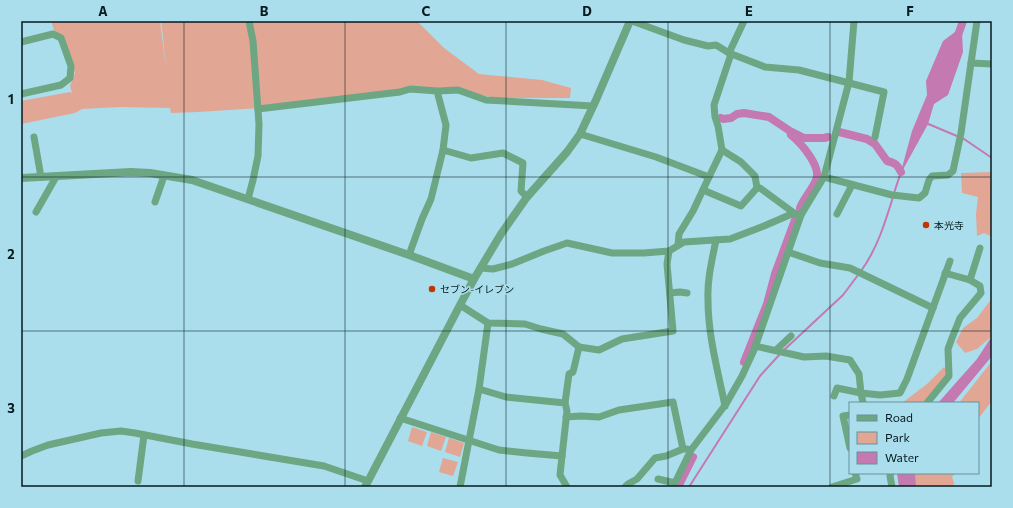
<svg xmlns="http://www.w3.org/2000/svg" width="1013" height="508" viewBox="0 0 1013 508" font-family="Commissioner,'Noto Sans JP',sans-serif">
  <style>
    .green { fill: #e2a694 }
    .water { fill: #c479b0 }
    .lines { fill: none; stroke-linecap: round; stroke-linejoin: round }
    .stream { stroke: #c479b0; stroke-width: 2 }
    .canal { stroke: #c479b0; stroke-width: 8 }
    .minor { stroke: #6ca683; stroke-width: 7 }
    .tertiary { stroke: #6ca683; stroke-width: 8 }
    .grid { fill: none; stroke: #061a1f; stroke-width: 1; stroke-opacity: 0.55 }
    .poi-dot { fill: #bf3700; stroke: #aadeec; stroke-width: 1.5 }
    .labels { text-anchor: middle; stroke-width: 3; stroke-linejoin: round; paint-order: stroke }
    .poi-label { font-size: 10px; fill: #061a1f; stroke: #aadeec; text-anchor: start }
    .neatline { fill: none; stroke: #061a1f; stroke-width: 1.5 }
    .grid-label { font-size: 13px; text-anchor: middle; font-weight: bold; fill: #061a1f }
  </style>
  <rect width="100%" height="100%" fill="#aadeec"/>
  <!-- green -->
  <g class="green">
    <polygon points="51,21 160,21 166,68 162,28 161,21 417,21 444,48 479,74 542,80 571,88 570,98 495,98 446,87 410,89 277,107 198,112 171,113 170,108 120,107 82,109 75,113 21,124 21,101 70,92 72,93 70,86 75,73 58,34 54,30"/>
    <polygon points="992,172 992,237 984,233 977,236 976,214 978,197 962,193 961,173"/>
    <polygon points="992,298 992,336 977,349 965,353 956,342 963,328 977,318"/>
    <polygon points="992,361 992,401 978,419 978,403 959,403"/>
    <polygon points="944,367 951,374 925,403 902,403 927,384"/>
    <polygon points="412,427 427,432 422,446 408,441"/>
    <polygon points="431,432 446,437 441,451 427,446"/>
    <polygon points="449,438 464,443 460,457 445,452"/>
    <polygon points="443,458 458,462 453,476 439,472"/>
    <polygon points="912,473 955,473 952,477 954,483 953,487 913,487"/>
  </g>
  <!-- water -->
  <g class="water">
    <polygon points="955,32 962,32 963,52 948,95 934,104 928,124 900,175 912,131 927,95 926,81 943,41"/>
    <polygon points="992,336 992,356 953,403 938,403 977,359"/>
    <polygon points="897,473 915,473 916,487 899,487"/>
  </g>
  <g class="lines">
    <!-- stream -->
    <g class="stream">
      <polyline points="926,123 964,139 992,158"/>
      <polyline points="894,193 901,172"/>
      <path d="M861,271c16,-22 24,-48 32,-74"/>
      <polyline points="784,350 843,295 858,275"/>
      <polyline points="689,487 760,376 780,354"/>
    </g>
    <!-- canal -->
    <g class="canal">
      <polyline points="956,41 963,21"/>
      <polyline points="721,118 723,119 731,118 737,114 744,113 769,117 790,131 804,138 824,138 828,137"/>
      <path d="M839,132l28,7 8,5 12,17c9,2 10,4 14,11"/>
      <path d="M791,135c10,8 31,32 25,45 -4,10 -12,18 -16,28"/>
      <polyline points="744,362 767,304 775,274 795,220"/>
      <polyline points="678,487 693,457"/>
    </g>
    <!-- minor -->
    <g class="minor">
      <polyline points="632,21 684,40 708,46 716,45 729,53 765,67 799,70 884,92 875,137"/>
      <polyline points="21,42 53,34 61,38 71,66 70,78 61,85 21,94"/>
      <polyline points="729,53 744,21"/>
      <polyline points="731,54 714,105 715,117 718,126 722,150 741,162 755,176 757,188 760,188 794,213"/>
      <polyline points="971,63 992,64"/>
      <polyline points="437,91 458,90 486,100 593,106"/>
      <polyline points="258,109 400,92 410,89 437,91 446,125 443,150 431,199 422,219 409,255"/>
      <polyline points="580,134 656,157 709,177"/>
      <polyline points="34,137 41,177"/>
      <polyline points="443,150 471,158 503,153 523,163 521,191 527,197"/>
      <polyline points="824,177 892,195 919,198 925,193 929,180 932,176 948,175 953,171 961,133 977,21"/>
      <polyline points="703,190 741,206 757,188"/>
      <polyline points="248,199 253,180 258,156 259,124 253,41 249,21"/>
      <polyline points="155,202 164,176"/>
      <polyline points="36,212 56,177"/>
      <polyline points="837,214 852,185"/>
      <path d="M716,240c-4,20 -9,40 -8,60 0,36 10,71 17,106"/>
      <polyline points="678,245 679,234 693,211 709,177 722,150"/>
      <polyline points="788,252 820,263 850,268 933,308"/>
      <polyline points="481,268 493,269 512,264 544,251 567,243 612,253 644,253 669,251 684,242 730,239 764,226 794,213 801,215"/>
      <polyline points="945,273 970,280 980,248"/>
      <polyline points="670,293 680,292 687,293"/>
      <polyline points="460,305 488,323 525,324 541,329 563,334 579,347 573,372 569,374 565,403"/>
      <polyline points="755,346 804,357 826,356 850,360 859,374 861,393 863,403"/>
      <polyline points="579,347 599,350 622,339 673,331 667,264 669,251"/>
      <polyline points="776,350 791,336"/>
      <polyline points="834,396 837,388 861,393 880,395 900,393 907,379 950,261"/>
      <polyline points="927,403 949,376 948,349 952,338 960,318 981,293 980,286 970,280"/>
      <polyline points="850,415 843,416 850,448"/>
      <polyline points="566,417 581,416 599,417 619,410 673,402 683,449"/>
      <polyline points="400,418 499,450 527,453 562,456 567,411 565,403 506,397 479,389"/>
      <polyline points="21,456 32,451 48,445 101,433 121,431 135,433 192,444 324,466 368,481"/>
      <polyline points="562,456 560,475 567,487"/>
      <polyline points="891,473 890,476 892,487"/>
      <polyline points="658,479 675,483"/>
      <polyline points="138,481 144,435"/>
      <polyline points="460,487 479,389 488,323"/>
      <polyline points="625,487 628,484 637,479 655,458 666,456 683,449 687,449"/>
      <polyline points="673,487 691,450 726,404 742,376 754,350 801,215 824,177 849,82 854,21"/>
      <polyline points="832,487 857,479 855,473"/>
    </g>
    <!-- tertiary -->
    <g class="tertiary">
      <polyline points="21,178 131,172 150,173 192,180 409,255 474,279"/>
      <polyline points="365,487 460,305 474,279 501,234 527,197 567,152 580,134 596,100 630,21"/>
    </g>
  </g>
  <!-- grid -->
  <path class="grid" d="M184,21v466M345,21v466M506,21v466M668,21v466M830,21v466M21,177h971M21,331h971"/>
  <!-- markers -->
  <g class="poi-dot">
    <circle cx="926" cy="225" r="4"/>
    <circle cx="432" cy="289" r="4"/>
  </g>
  <g class="labels">
    <!-- poi labels -->
    <g class="poi-label">
      <text x="934" y="229">本光寺</text>
      <text x="440" y="293">セブン-イレブン</text>
    </g>
  </g>
  <!-- border -->
  <rect width="1013" height="508" fill="none" stroke="#aadeec" stroke-width="44"/>
  <!-- legend -->
  <rect x="849" y="402" width="130" height="72" fill="#aadeec" stroke="#68909a"/>
  <rect x="857" y="415" width="20" height="6" fill="#6ca683" stroke="#68909a"/>
  <text x="885" y="422" font-size="12" fill="#061a1f">Road</text>
  <rect x="857" y="432" width="20" height="12" fill="#e2a694" stroke="#68909a"/>
  <text x="885" y="442" font-size="12" fill="#061a1f">Park</text>
  <rect x="857" y="452" width="20" height="12" fill="#c479b0" stroke="#68909a"/>
  <text x="885" y="462" font-size="12" fill="#061a1f">Water</text>
  <rect x="22" y="22" width="969" height="464" class="neatline"/>
  <g class="grid-label">
    <text x="103" y="16">A</text>
    <text x="264" y="16">B</text>
    <text x="426" y="16">C</text>
    <text x="587" y="16">D</text>
    <text x="749" y="16">E</text>
    <text x="910" y="16">F</text>
    <text x="11" y="104">1</text>
    <text x="11" y="259">2</text>
    <text x="11" y="413">3</text>
  </g>
</svg>
